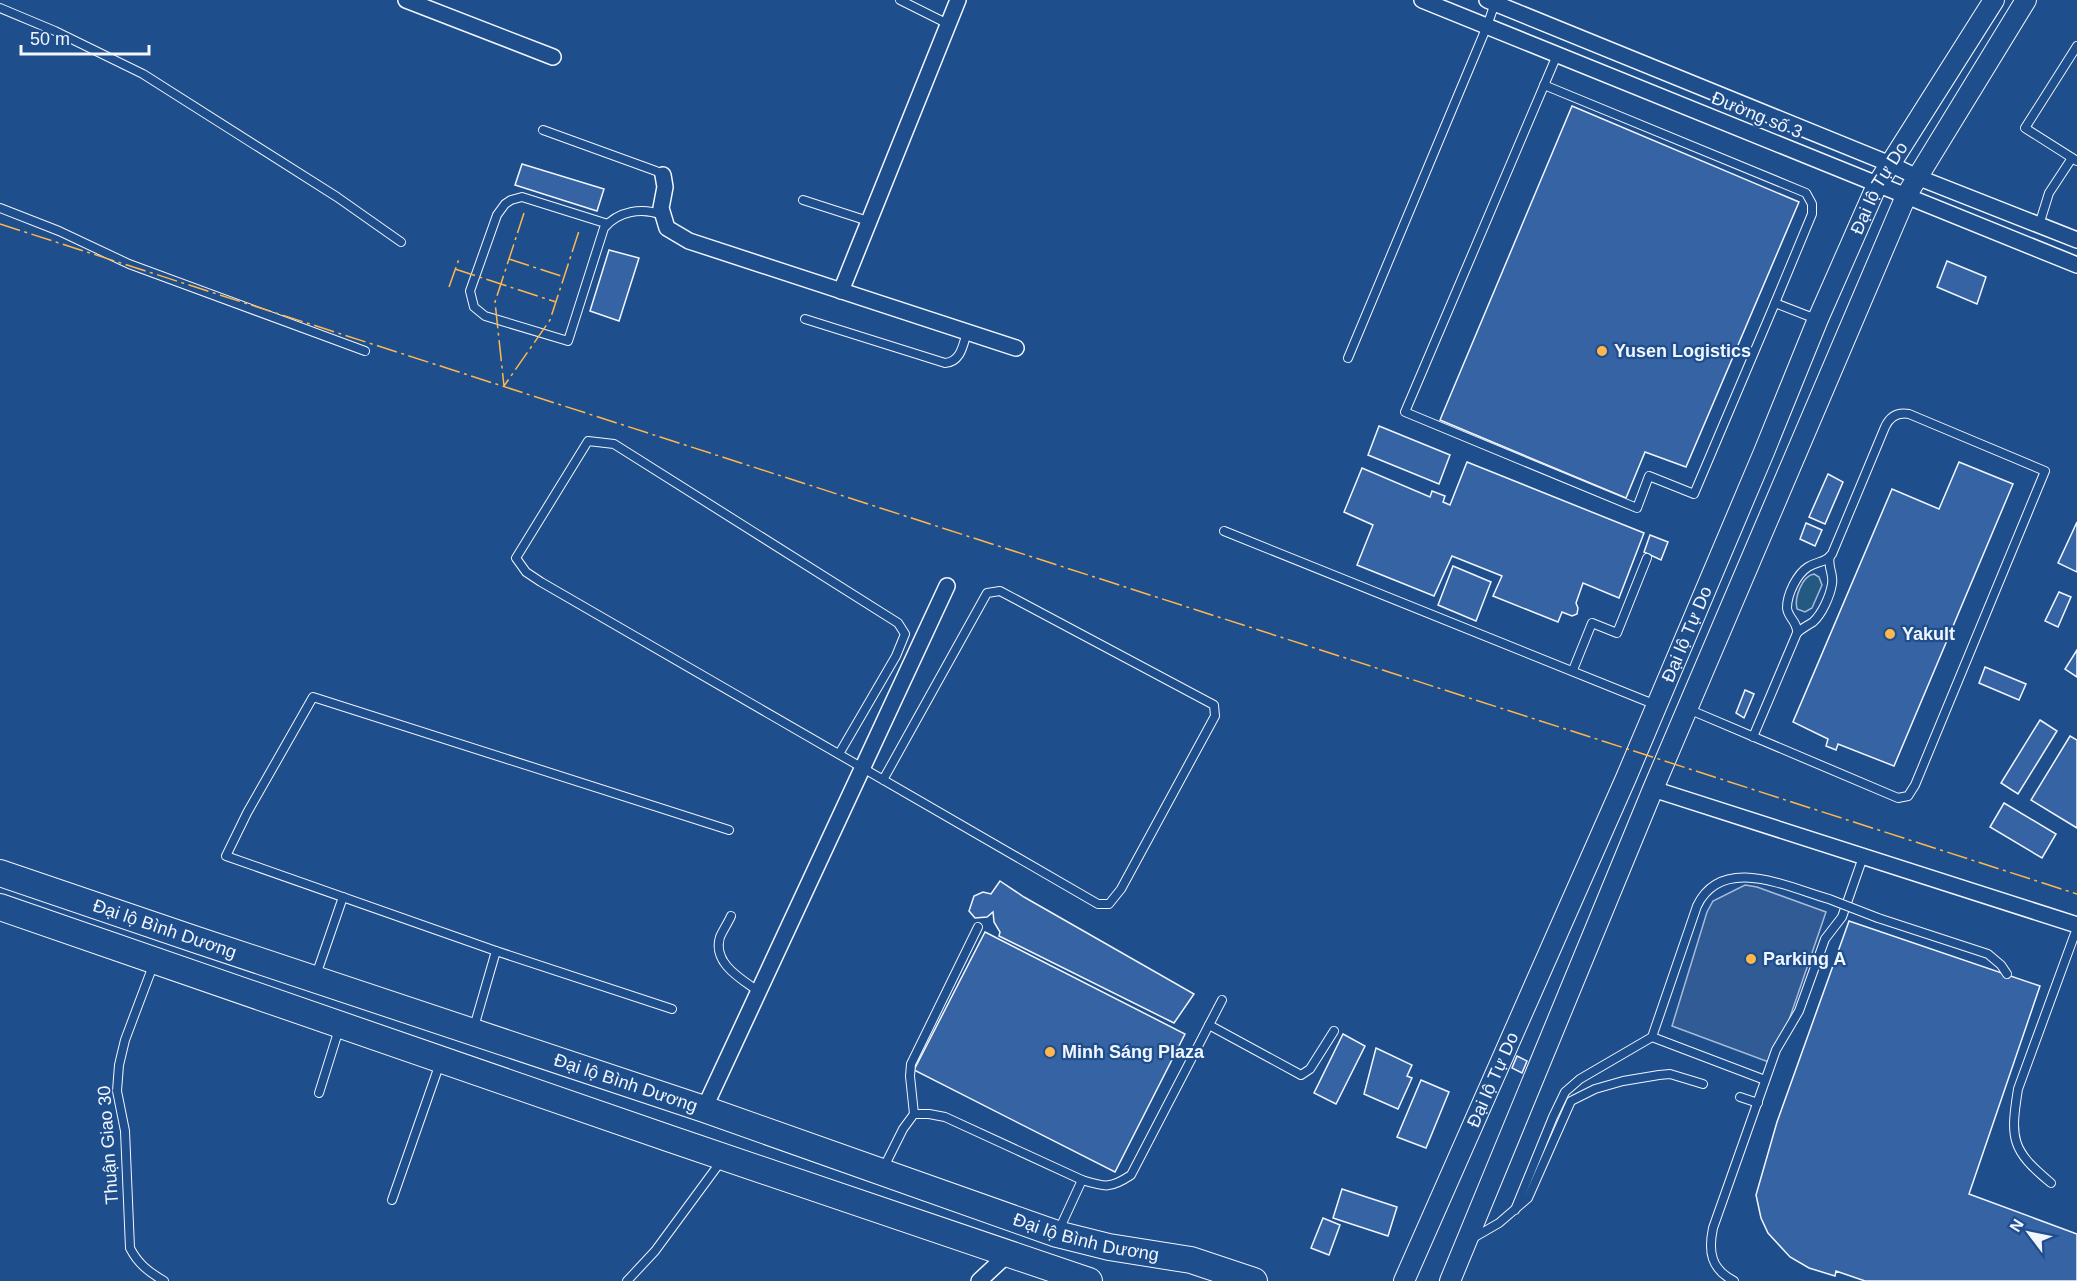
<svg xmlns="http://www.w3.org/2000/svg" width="2077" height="1281" viewBox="0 0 2077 1281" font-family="Helvetica,sans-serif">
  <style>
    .green { fill: #245a82; stroke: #a8bbd7; stroke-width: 1.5 }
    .parking { fill: #305b95; stroke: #a8bbd7; stroke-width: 1.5 }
    .building { fill: #3563a3; stroke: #f2f6ff; stroke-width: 1.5 }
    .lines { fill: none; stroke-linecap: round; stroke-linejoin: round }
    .service-casing { stroke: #f2f6ff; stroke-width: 10 }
    .minor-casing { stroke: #f2f6ff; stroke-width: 18 }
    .tertiary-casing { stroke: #f2f6ff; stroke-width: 22 }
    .trunk-casing { stroke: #f2f6ff; stroke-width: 28 }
    .service { stroke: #1f4e8c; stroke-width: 8 }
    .minor { stroke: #1f4e8c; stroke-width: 15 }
    .tertiary { stroke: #1f4e8c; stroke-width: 20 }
    .trunk { stroke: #1f4e8c; stroke-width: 26 }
    .service-bridge-casing { stroke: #f2f6ff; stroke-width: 10; stroke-linecap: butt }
    .service-bridge { stroke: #1f4e8c; stroke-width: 8 }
    .power { stroke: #ffb74d; stroke-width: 1.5; stroke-dasharray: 21 4.5 3 4.5; stroke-linecap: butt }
    .poi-dot { fill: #ffb74d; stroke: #1f4e8c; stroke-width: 2 }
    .labels { text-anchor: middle; stroke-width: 4.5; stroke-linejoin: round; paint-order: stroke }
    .street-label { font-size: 18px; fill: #f2f6ff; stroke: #1f4e8c }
    .poi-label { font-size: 18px; font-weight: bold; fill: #f2f6ff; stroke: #1f4e8c; text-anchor: start }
  </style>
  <rect width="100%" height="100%" fill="#1f4e8c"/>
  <!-- green -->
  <path class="green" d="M1814,574l5,3 3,8 -10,23 -7,4 -8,-3c-3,-11 5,-33 17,-35z"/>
  <!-- parking -->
  <polygon class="parking" points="1745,885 1757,887 1826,912 1774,1064 1672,1026 1707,912 1713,901"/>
  <!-- building -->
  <g class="building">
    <polygon points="1572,106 1799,202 1686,467 1645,452 1626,498 1440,420"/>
    <polygon points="522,164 604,189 597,211 515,185"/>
    <polygon points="609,250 639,258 619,321 590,311"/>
    <polygon points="1947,261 1986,277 1977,304 1937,287"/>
    <polygon points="1379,426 1450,455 1439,484 1368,455"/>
    <polygon points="1467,462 1644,533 1619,598 1583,583 1576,603 1578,608 1577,614 1572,616 1562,612 1558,622 1493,596 1502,576 1452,556 1434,596 1357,565 1373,525 1344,512 1362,468 1430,497 1432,491 1445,496 1443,502 1450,505"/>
    <polygon points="1959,462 2013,484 1894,766 1838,744 1836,750 1826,746 1828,739 1793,722 1892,489 1939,509"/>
    <polygon points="1828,474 1843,482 1825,524 1809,517"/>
    <polygon points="2077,522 2077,572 2058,563"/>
    <polygon points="1806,523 1822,530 1815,546 1800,539"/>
    <polygon points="1650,535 1668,542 1661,560 1644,552"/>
    <polygon points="1453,566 1491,582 1476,621 1438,605"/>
    <polygon points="2059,592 2071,597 2058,627 2045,621"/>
    <polygon points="2077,650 2077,677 2065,669"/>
    <polygon points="1985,667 2026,684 2019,700 1979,683"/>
    <polygon points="1745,690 1754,694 1744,718 1736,713"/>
    <polygon points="2040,720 2057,731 2018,794 2001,783"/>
    <polygon points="2070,736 2077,740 2077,828 2031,800"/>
    <polygon points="2004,803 2056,834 2042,858 1990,827"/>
    <polygon points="1000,881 1024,897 1194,994 1174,1023 999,936 1000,932 994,922 993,912 987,917 975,918 969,911 974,896 983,892 991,894"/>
    <polygon points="1849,921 2040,986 1969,1194 2077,1234 2077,1281 1865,1281 1836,1271 1835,1276 1809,1268 1790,1257 1768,1233 1761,1218 1756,1195 1777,1122"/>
    <polygon points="985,932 1185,1034 1115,1172 914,1070"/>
    <polygon points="1343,1034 1365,1046 1336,1104 1314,1093"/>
    <polygon points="1376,1048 1412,1065 1407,1076 1412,1078 1398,1109 1364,1094"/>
    <polygon points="1517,1056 1527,1061 1522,1073 1512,1068"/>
    <polygon points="1421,1080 1449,1092 1426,1148 1397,1137"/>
    <polygon points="1342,1189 1397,1207 1388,1236 1333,1218"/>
    <polygon points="1323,1218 1340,1225 1329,1255 1311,1248"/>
  </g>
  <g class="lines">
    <!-- service casing -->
    <g class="service-casing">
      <g id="service">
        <polyline points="900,0 948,24"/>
        <polyline points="0,8 55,31 143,74 337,197 401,242"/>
        <polyline points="2077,46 2025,128 2077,161"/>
        <polyline points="1557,55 1405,412 1637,508 1649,476 1694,494 1775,303 1816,319"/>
        <polyline points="1544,85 1806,193 1812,204 1812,214 1775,303"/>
        <polyline points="543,130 656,171 663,175"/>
        <polyline points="803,200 868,221"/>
        <polyline points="0,208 59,231 129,264 365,351"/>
        <path d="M608,224l-86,-27 -11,3 -6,4 -8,11 -27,76 4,16 11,9 83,25 36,-113c14,-17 38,-21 58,-13"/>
        <polyline points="2039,225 2049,193 2072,158"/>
        <path d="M805,319l140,44c16,-1 18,-18 22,-31"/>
        <polyline points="1348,358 1487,26 1495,3"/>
        <polyline points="1224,531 1656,705"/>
        <path d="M1797,633c5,-5 10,-7 16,-11 9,-8 17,-26 19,-38 2,-10 -5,-18 -2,-28"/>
        <polyline points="1573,670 1592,623 1617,633 1647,558"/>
        <path d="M1688,709l210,89 10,-2 7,-11 130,-314 -136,-57c-11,-2 -19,2 -24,13l-53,127c-6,9 -15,7 -24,13 -11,7 -21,27 -21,41 1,10 11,14 10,25l-44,104"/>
        <polyline points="839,754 896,656 905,634 898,623 614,444 588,441 516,558 526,572 541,582 1098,904 1109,904 1121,889 1215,716 1214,705 1000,591 987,593 883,780"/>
        <path d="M731,916c-3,7 -8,14 -11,21 -8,26 21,42 38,54"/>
        <polyline points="1878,918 1988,954 2001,965 2007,974"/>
        <path d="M154,963l-29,77 -6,25 -2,26 8,40 5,117c8,16 19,24 34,33"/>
        <polyline points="316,975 343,897"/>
        <polyline points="672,1009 496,951 226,856 247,813 313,697 729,830"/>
        <polyline points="1209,1025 1301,1075 1310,1069 1334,1031"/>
        <polyline points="474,1027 496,951"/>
        <polyline points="1652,1037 1765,1080"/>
        <polyline points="319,1093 339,1029"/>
        <polyline points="1740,1097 1758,1103"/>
        <polyline points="914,1114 910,1076 911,1064 978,927"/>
        <path d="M883,1169l20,-40 11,-15h15l16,3 137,63c23,7 28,9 49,-5l91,-175"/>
        <path d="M2051,1183c-40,-33 -41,-44 -33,-94l59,-161"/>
        <polyline points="392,1200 440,1063"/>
        <path d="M1515,1210l38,-93 12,-25 15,-13 72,-42 45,-131c25,-52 90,-19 132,-7"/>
        <polyline points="1059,1230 1082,1180"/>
        <polyline points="1473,1238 1499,1223 1528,1198 1571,1101 1595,1089 1623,1081 1659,1075 1670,1074 1703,1084"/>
        <polyline points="627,1281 655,1251 722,1160"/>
        <path d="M1734,1281c-23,-12 -26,-29 -21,-53l63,-178 23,-39 26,-72 17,-22 21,-60"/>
      </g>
    </g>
    <!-- minor casing -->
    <g class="minor-casing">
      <g id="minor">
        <polyline points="406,0 553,57"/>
        <polyline points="1422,0 2077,265"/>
        <polyline points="1487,0 1890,164 1917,177 2077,240"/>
        <polyline points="663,175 665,187 661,208 667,228 689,241 1016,348"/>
        <polyline points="841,291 958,0"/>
        <polyline points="1653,789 2077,925"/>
        <polyline points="704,1109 947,586"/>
        <polyline points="979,1281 1008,1254"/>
      </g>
    </g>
    <!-- tertiary casing -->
    <g class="tertiary-casing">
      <g id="tertiary">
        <path id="s1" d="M1404,1281l222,-503 138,-326 54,-133 59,-134 117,-185"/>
        <polyline points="1450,1281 1653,789 1906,196 2026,0"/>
      </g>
    </g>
    <!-- trunk casing -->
    <g class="trunk-casing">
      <g id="trunk">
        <path id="s2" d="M0,873l194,66 510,170 353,125 52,13 82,13 63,21"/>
        <path d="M0,907c363,126 725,252 1089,374"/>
      </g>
    </g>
    <!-- service -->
    <use href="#service" class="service"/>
    <!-- minor -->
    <use href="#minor" class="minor"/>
    <!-- tertiary -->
    <use href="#tertiary" class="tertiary"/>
    <!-- trunk -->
    <use href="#trunk" class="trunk"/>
    <!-- service-bridge casing -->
    <g class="service-bridge-casing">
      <polyline id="service-bridge" points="1829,899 1878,918"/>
    </g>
    <!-- service-bridge -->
    <use href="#service-bridge" class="service-bridge"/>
    <!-- power -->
    <g class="power">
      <polyline points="524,213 495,302 504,386 550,320 579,231"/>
      <polyline points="0,224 2077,894"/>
      <polyline points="509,259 564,277"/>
      <polyline points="455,269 556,302"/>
      <polyline points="449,287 460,256"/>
    </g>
  </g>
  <!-- markers -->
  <g class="poi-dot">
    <circle cx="1602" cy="351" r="6"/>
    <circle cx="1890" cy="634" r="6"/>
    <circle cx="1751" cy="959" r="6"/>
    <circle cx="1050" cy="1052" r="6"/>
  </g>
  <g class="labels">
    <!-- street labels -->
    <g class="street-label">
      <text transform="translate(1757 115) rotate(22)" y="6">Đường số 3</text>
      <text dy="6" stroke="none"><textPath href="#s1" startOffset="1192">Đại lộ Tự Do</textPath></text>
      <text dy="6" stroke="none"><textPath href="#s1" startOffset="706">Đại lộ Tự Do</textPath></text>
      <text dy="6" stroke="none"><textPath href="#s2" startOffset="174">Đại lộ Bình Dương</textPath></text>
      <text dy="6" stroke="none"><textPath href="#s1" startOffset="220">Đại lộ Tự Do</textPath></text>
      <text dy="6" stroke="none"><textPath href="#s2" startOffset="660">Đại lộ Bình Dương</textPath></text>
      <text transform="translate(108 1145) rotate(-94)" y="6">Thuận Giao 30</text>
      <text dy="6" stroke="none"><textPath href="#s2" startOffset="1146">Đại lộ Bình Dương</textPath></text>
    </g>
    <!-- poi labels -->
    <g class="poi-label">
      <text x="1614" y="357">Yusen Logistics</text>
      <text x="1902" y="640">Yakult</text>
      <text x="1763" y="965">Parking A</text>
      <text x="1062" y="1058">Minh Sáng Plaza</text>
    </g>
  </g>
  <!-- north arrow -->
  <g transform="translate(2029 1233) rotate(302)" stroke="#1f4e8c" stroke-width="4.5" paint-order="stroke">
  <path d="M0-4.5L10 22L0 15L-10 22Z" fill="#f2f6ff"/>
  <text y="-9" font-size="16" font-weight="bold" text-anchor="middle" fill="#f2f6ff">N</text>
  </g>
  <!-- scale -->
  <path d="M21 45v9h128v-9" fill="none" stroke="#f2f6ff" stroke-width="3"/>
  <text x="30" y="45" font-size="18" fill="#f2f6ff" stroke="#1f4e8c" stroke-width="4.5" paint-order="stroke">50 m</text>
</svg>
